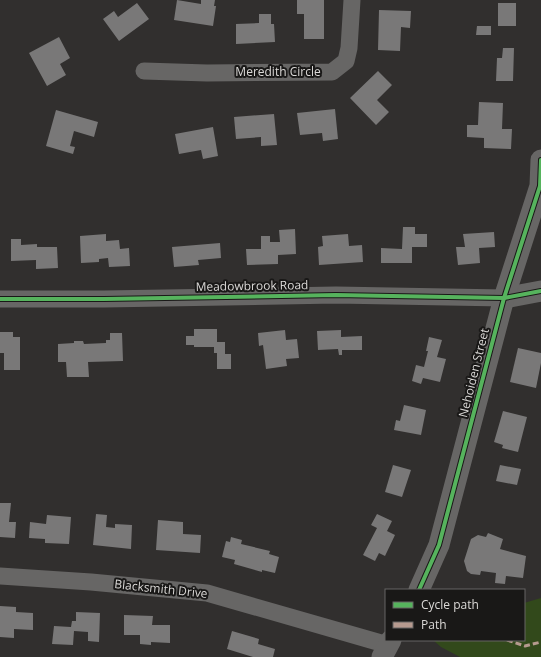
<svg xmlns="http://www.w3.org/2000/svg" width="541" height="657" viewBox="0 0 541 657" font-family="'Open Sans',sans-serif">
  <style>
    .green { fill: #32491b }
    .building { fill: #797878 }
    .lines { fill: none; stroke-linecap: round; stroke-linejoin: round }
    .minor { stroke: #676665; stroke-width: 17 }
    .tertiary { stroke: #676665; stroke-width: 21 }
    .quiet { stroke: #b69a8f; stroke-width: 3; stroke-dasharray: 6 3; stroke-linecap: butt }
    .cycleway-casing { stroke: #191817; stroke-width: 6 }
    .cycleway { stroke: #56b35d; stroke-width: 4 }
    .labels { text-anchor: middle; stroke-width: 4; stroke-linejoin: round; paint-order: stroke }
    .street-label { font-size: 12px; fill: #dbd9d7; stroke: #191817 }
  </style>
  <rect width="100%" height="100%" fill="#312f2e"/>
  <!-- green -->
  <polygon class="green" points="541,598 541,657 460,657 441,647 433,640 524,640 524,603"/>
  <!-- building -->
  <g class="building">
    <polygon points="177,0 201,4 201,0 215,0 214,6 216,6 213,26 174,20"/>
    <polygon points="297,0 324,0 324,39 304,39 304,14 297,14"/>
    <polygon points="137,3 149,19 119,41 103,19 114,11 118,17"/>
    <rect x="498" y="3" width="18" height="23"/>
    <polygon points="379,10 411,11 410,28 401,27 400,51 378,50"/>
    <polygon points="259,14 271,14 271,24 274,24 275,42 236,44 236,24 259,23"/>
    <polygon points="477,26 491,26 491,35 476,35"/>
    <polygon points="59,37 70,58 60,64 66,75 47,86 29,53"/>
    <polygon points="503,48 514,48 513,81 496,81 497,58 502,58"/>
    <polygon points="378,71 392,85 377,100 389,112 376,125 350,98"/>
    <polygon points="479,102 503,103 502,129 512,129 511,149 484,148 484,138 467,137 467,125 478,125"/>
    <polygon points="335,109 338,139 323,141 322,133 300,135 297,113"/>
    <polygon points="56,110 98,122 94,137 74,131 70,146 75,147 73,154 46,146"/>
    <polygon points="274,114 277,145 261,146 261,137 236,139 234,117"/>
    <polygon points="213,127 218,156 203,159 201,150 179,154 175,134"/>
    <polygon points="403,227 415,227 415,234 427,234 427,247 412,247 412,263 381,263 381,248 402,249"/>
    <polygon points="295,229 296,254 278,255 278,264 247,265 246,249 261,249 261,236 270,236 270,242 280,242 279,230"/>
    <polygon points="494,232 495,247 479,248 480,263 458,265 456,247 465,247 463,234"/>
    <polygon points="106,234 106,241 119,240 120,249 129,248 130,266 109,267 108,258 99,259 99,262 81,263 80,236"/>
    <polygon points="348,234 349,246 362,245 363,262 319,265 318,247 323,246 322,236"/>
    <polygon points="11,239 21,239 21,245 37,244 37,247 57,247 58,268 36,269 36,260 11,261"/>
    <polygon points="220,243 221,258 198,260 199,265 174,267 172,247"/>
    <polygon points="194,329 217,329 217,342 225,342 225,354 231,354 231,369 217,369 217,353 214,353 214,347 194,347 194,345 186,345 186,336 194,336"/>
    <polygon points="285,330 286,340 297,339 299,358 286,359 287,366 266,369 263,345 259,346 258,333"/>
    <polygon points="341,330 341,337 362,336 362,350 342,350 342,355 339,355 338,349 318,350 317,331"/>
    <polygon points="0,332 13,332 13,337 20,337 20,370 4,370 4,353 0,353"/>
    <polygon points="110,333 122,333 123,361 88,362 89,377 67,377 66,362 58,362 58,344 74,343 74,341 83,341 84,344 106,343 106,340 110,340"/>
    <polygon points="429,337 442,340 437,357 446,359 440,382 423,378 421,384 412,381 416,365 424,367 428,351 426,351"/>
    <polygon points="518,348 541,353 541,363 536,388 510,382"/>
    <polygon points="404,405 426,410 421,435 394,430 396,420 400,421"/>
    <polygon points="503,411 527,417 518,452 502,448 503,445 494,442"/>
    <polygon points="393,465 411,470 402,497 385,492"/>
    <polygon points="500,465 521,469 517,485 496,481"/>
    <polygon points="0,503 11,503 9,522 16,522 15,538 0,537"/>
    <polygon points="96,514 107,515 106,527 115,528 115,524 132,525 131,549 93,545"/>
    <polygon points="377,514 392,521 387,531 395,535 385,556 379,553 375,561 363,555 377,528 371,525"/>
    <polygon points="47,515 71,517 69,544 45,543 45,539 29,538 30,522 46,524"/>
    <polygon points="158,520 183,522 183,534 201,535 200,553 156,550"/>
    <polygon points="488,533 503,539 500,549 526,556 523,578 506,576 505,584 495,583 496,573 481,571 480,575 471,574 467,571 464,561 471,539 478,535 486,537"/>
    <polygon points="231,537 242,540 241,544 270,551 269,554 279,557 275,573 262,570 262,572 234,564 235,560 222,557 226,541 230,542"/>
    <polygon points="0,606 16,607 16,612 33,613 33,630 14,629 14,638 0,637"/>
    <polygon points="76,612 100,613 99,642 88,641 88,632 74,631 73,645 52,644 54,626 71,627 72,621 76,621"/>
    <polygon points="124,615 153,616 152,625 170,625 170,643 151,642 151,645 140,644 140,635 124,635"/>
    <polygon points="232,631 259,639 258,644 275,649 273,657 253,657 227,649"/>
  </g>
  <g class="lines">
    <!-- minor -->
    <g class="minor">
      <polyline points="144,71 207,73 332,72 346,61 349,48 352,0"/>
      <polyline points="0,299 104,299 336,295 504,298"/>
      <polyline points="0,576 91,582 207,593 388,645"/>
    </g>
    <!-- tertiary -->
    <g class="tertiary">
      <polyline points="504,298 541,291"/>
      <polyline points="419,590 439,545 504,298 540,186 541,160"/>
      <polyline points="382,657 391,640"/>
    </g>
    <!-- quiet -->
    <polyline class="quiet" points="507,640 525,646 541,642"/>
    <!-- cycleway casing -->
    <g class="cycleway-casing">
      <g id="cycleway">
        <polyline points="0,299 104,299 336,295 504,298 541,291"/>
        <polyline points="419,590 439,545 504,298 540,186 541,160"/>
      </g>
    </g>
    <!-- cycleway -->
    <use href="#cycleway" class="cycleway"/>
  </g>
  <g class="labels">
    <!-- street labels -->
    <g class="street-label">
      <text x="278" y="76">Meredith Circle</text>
      <text transform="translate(252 286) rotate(-1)" y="4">Meadowbrook Road</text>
      <text transform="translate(474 373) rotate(-76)" y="4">Nehoiden Street</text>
      <text transform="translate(161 589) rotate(6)" y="4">Blacksmith Drive</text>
    </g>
  </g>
  <!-- legend -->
  <rect x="385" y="589" width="140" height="52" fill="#191817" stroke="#676564"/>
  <rect x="393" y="602" width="20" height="6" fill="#56b35d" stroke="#676564"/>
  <text x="421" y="609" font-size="12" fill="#dbd9d7">Cycle path</text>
  <rect x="393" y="622" width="20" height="6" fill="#b69a8f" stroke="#676564"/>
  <text x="421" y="629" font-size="12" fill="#dbd9d7">Path</text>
</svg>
